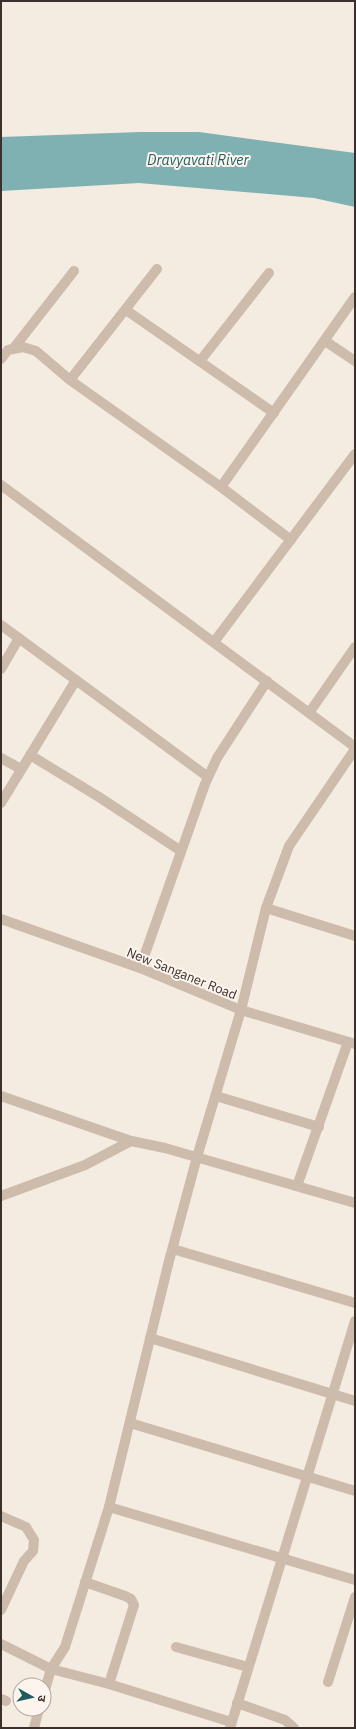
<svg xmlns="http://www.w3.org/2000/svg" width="356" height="1729" viewBox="0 0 356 1729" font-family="'IBM Plex Sans','Noto Sans Devanagari',sans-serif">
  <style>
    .water { fill: #7fb0b2 }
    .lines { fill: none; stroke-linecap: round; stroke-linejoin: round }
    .minor { stroke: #cdbbac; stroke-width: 10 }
    .labels { text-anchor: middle; stroke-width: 4; stroke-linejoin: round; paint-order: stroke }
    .street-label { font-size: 13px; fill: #3b302b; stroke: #fbf5ee }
    .water-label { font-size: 14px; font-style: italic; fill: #1f5a5e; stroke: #fbf5ee }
  </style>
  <rect width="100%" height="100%" fill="#f4ebe1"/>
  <!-- water -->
  <polygon class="water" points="140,132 199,132 355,153 355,207 314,198 139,183 1,191 1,137"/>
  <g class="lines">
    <!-- minor -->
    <g class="minor">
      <polyline points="126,310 274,413"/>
      <polyline points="325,341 355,361"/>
      <polyline points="13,349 74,271"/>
      <polyline points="1,359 8,350 23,347 36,351 70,380 221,487 291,540"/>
      <polyline points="200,361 269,273"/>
      <polyline points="70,380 157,269"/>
      <polyline points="1,485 355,747"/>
      <polyline points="221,487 355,297"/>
      <polyline points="1,625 208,777"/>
      <polyline points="214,642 355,454"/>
      <polyline points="1,669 19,638"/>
      <polyline points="309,713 355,647"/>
      <polyline points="30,755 99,797 181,851"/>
      <polyline points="1,758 21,769"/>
      <polyline points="1,803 76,680"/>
      <polyline points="266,908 355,936"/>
      <polyline points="1,919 140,968 241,1010 355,1044"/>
      <polyline points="140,968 205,784 217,758 267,681"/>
      <polyline points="1,1096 131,1141 165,1148 355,1203"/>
      <polyline points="216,1096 319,1127"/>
      <polyline points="297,1186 348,1042"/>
      <polyline points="1,1196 85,1165 131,1141"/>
      <polyline points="173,1249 355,1303"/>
      <polyline points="150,1338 355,1401"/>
      <polyline points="130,1423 355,1491"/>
      <polyline points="109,1507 355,1580"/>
      <polyline points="1,1516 26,1527 34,1540 33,1551 24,1561 1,1610"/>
      <polyline points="85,1582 125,1596 131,1599 134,1605 109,1684"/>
      <polyline points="1,1644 51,1669 109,1684 231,1722"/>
      <polyline points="176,1647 248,1667"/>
      <polyline points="328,1682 355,1597"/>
      <polyline points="44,1693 51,1669 65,1647 109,1507 169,1261 197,1157 241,1010 266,908 289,846 355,749"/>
      <polyline points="1,1699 6,1701"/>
      <polyline points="237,1703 285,1720 294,1728"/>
      <polyline points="34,1728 39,1709"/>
      <polyline points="230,1728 355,1321"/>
    </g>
  </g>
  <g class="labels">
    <!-- street labels -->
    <g class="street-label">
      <text transform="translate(182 973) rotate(22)" y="5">New Sanganer Road</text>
    </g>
    <!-- water labels -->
    <g class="water-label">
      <text x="198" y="165">Dravyavati River</text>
    </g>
  </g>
  <!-- border -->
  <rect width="356" height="1729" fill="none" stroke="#3b302b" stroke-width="4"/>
  <!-- north arrow -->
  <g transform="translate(32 1697) rotate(98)"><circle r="19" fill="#fbf5ee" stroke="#aea6a0"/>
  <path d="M0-3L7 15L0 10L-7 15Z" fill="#1f5a5e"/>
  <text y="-6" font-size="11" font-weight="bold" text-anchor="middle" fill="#3b302b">उ</text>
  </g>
</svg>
